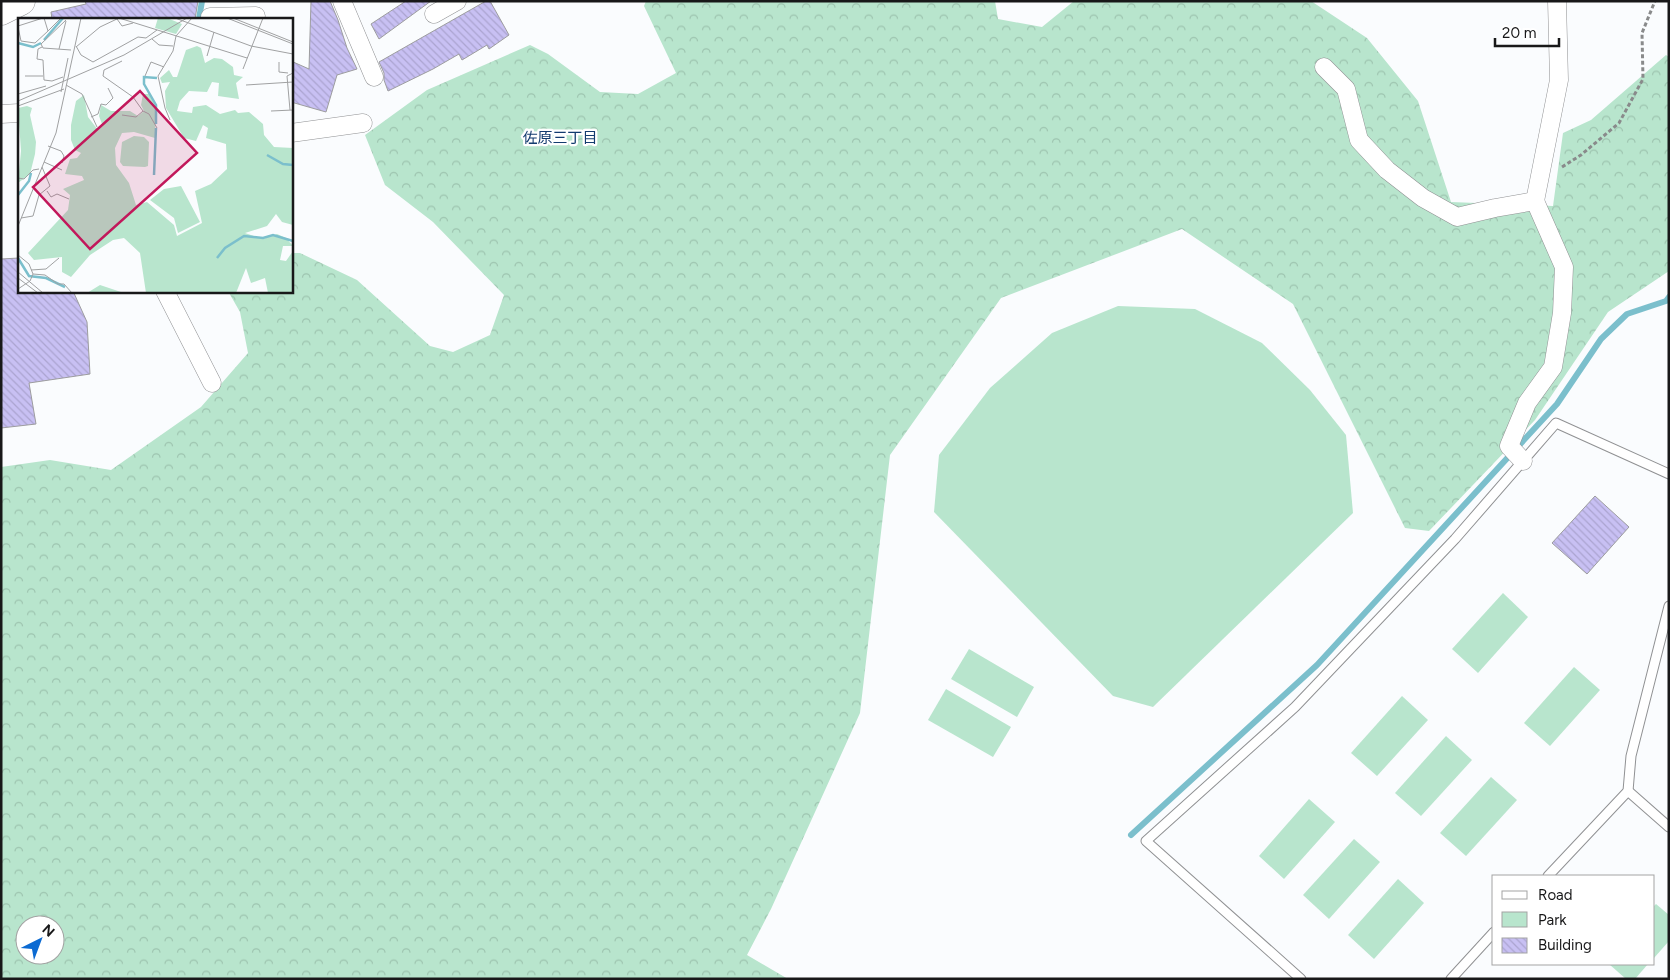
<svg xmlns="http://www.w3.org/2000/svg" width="1670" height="980" viewBox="0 0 1670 980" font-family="Figtree,'Noto Sans JP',sans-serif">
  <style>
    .forest { fill: url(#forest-crowns); fill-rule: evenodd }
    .park { fill: #b8e5cd }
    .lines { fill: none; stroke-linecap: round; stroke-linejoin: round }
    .stream { stroke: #7bbfcc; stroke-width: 6 }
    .building { fill: url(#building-back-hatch); stroke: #9d9d9f }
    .service-casing { stroke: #909193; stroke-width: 11 }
    .minor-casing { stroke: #909193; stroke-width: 19 }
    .primary-casing { stroke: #909193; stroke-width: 29 }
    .path { stroke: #898a8b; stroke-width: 3; stroke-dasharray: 4 2.5; stroke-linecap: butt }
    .service { stroke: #fff; stroke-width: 9 }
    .minor { stroke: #fff; stroke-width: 18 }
    .primary { stroke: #fff; stroke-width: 28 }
    .labels { text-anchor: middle; stroke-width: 4.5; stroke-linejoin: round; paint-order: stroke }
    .neighbourhood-label { font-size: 15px; fill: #133b6f; stroke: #fff }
    .inset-river { fill: none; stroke: #7bbfcc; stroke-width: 2.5 }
    .inset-road { fill: none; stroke: #a0a1a2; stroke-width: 1 }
    .view { fill: #c2185b; fill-opacity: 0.15; stroke: #c2185b; stroke-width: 2.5 }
    .inset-edge { fill: none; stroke: #181819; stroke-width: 2.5 }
  </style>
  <defs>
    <pattern id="forest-crowns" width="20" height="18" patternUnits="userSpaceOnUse" patternTransform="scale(1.25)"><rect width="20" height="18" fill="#b8e5cd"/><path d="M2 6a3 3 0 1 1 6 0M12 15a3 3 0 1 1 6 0" fill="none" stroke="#9dc4af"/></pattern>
    <pattern id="building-back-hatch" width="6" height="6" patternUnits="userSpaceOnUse" patternTransform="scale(1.25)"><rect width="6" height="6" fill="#c8c0f3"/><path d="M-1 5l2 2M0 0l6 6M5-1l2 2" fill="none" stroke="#aba4d0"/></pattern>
  </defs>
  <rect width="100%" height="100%" fill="#fafcfe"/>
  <!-- forest -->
  <path class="forest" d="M646,1h349l3,18 44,8 32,-26h237l56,37 51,63 33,101 102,4 10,-73 28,-13 75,-65 3,2v214l-61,41 -73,108 -106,111 -24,-3 -112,-224 -111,-75 -181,69 -111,157 -30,258 -89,196 -24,46 41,24h-787v-512l49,-7 61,10 90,-63 47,-54 -8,-41 -12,-21h63v-38h9l57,27 73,66 23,6 37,-17 14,-40 -71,-73 -48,-37 -20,-50 62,-45 103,-45 18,9 52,38 38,2 38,-21 -32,-67zM25,925h30v30h-30z"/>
  <!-- park -->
  <g class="park">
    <polygon points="1118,306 1195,309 1262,343 1310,390 1346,435 1353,513 1153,707 1113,696 934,512 939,455 990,388 1052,333"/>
    <polygon points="1503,593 1528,617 1478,673 1452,649"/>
    <polygon points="969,649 1034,687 1017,717 951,679"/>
    <polygon points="1574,667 1600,690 1550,746 1524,723"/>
    <polygon points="946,689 1011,727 993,757 928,720"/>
    <polygon points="1402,696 1428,720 1377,776 1351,753"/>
    <polygon points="1446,736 1472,760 1421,816 1395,793"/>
    <polygon points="1491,777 1517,800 1466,856 1440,833"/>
    <polygon points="1309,799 1335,822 1284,879 1259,856"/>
    <polygon points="1354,839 1380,862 1329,919 1303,895"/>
    <polygon points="1398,879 1424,903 1374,959 1348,935"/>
    <polygon points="1656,904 1669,915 1669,941 1654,958 1654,906"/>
    <polygon points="1609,964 1648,964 1635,979 1626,979"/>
  </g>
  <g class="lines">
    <!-- stream -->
    <g class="stream">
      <polyline points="199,19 202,1"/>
      <polyline points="1131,835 1317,665 1557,404 1601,339 1627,314 1666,301 1669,297"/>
    </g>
  </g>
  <!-- building -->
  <g class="building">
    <polygon points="85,1 198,1 195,19 52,19 51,12 86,4"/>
    <polygon points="311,1 330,1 338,20 347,48 357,69 337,75 326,112 291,102 291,61 309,69"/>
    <polygon points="406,1 431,1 379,39 371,24"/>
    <polygon points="486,1 490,1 509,35 489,49 487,45 462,60 459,54 433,69 388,91 384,80 384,73 379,62"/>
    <polygon points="19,258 19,291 73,291 87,322 90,374 29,383 36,424 1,428 1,259"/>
    <polygon points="1595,496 1629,527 1587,574 1552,543"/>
  </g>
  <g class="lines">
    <!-- service casing -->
    <g class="service-casing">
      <g id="service">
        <polyline points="1628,791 1669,827"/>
        <polyline points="1548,876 1628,791 1631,756 1669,606"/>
        <polyline points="1301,979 1146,841 1295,707 1455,539 1556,423 1669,474"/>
        <polyline points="1451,979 1494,932"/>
      </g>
    </g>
    <!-- minor casing -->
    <g class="minor-casing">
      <g id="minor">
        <polyline points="342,1 374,77"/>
        <polyline points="434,14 457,1"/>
        <polyline points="210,17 256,16"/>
        <polyline points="1324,67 1346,89 1359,140 1387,170 1423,198 1457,217 1495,208 1535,201 1564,267 1562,313 1553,367 1527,403 1509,446 1523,461"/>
        <polyline points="1,114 19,113"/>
        <polyline points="291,133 363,123"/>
        <polyline points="1535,201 1559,80 1557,1"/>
        <polyline points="165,291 212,383"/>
      </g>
    </g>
    <!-- primary casing -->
    <g class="primary-casing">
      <polyline id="primary" points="1,11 21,1"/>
    </g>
    <!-- path -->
    <polyline class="path" points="1562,167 1581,155 1619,123 1643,79 1642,33 1655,1"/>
    <!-- service -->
    <use href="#service" class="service"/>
    <!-- minor -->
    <use href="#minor" class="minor"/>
    <!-- primary -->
    <use href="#primary" class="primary"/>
  </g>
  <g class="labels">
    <!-- neighbourhood labels -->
    <g class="neighbourhood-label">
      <text x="560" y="143">佐原三丁目</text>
    </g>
  </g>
  <!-- overview -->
  <g transform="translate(18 18)">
    <rect width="275" height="275" fill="#fafcfe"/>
    <path d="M179,28l4,2 4,15 9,-5 8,1 11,8 1,8 9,2 -7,6 3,16 -21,-3 1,-13 -7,-1 -5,10 -18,-1 -9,10 -3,10 15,2 1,-6 13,-2 14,9 15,-4 3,3 11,-1 14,12 1,11 10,12 19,1v77l-11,-3 -6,-8 -9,12 -22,7 18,6 14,-5 9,4 7,8h-10l-3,14 6,1 7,-10v42h-25l-3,-15 -14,5 -5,-15 -10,25h-90l-6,-40 -16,-15 -11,2 -23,15 -19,22 -9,-5v-15l-28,3 -6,-7 40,-43 2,-15 -7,-6 21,-9 -2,-4 -17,-2 5,-15 7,-1 4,-5 -6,-3 -4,-10v-15l5,-24 8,-6 4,22 10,13 4,-6 -3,-8 2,-11 10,6h19l8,5 6,-5 -3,-6 2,-11h6l7,13 -1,31 -21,-6 -12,1 -7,15 1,17 13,18 7,22 11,-3 27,23 3,11 25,-13 -7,-32 16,-7 16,-15 -1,-25 -20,-6 2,-10 -5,-3 -7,16 -12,-3 -18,-30 -1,-17 5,-9 -8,1 -2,-5 9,-8 4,7h4l9,-27zM9,88l5,2 -2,7 6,27 -1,12 -5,20 -12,9 3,-32 -3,-43zM82,267l21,7 4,1h-38z" fill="#b8e5cd"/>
    <path d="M140,0h9l15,6 -6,10 -21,-6zM116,118l10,1 5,5 -1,24 -3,1 -22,-1 -3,-4 2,-20zM163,168l19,36 -22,11 -4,-15 -24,-18 14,-11z" fill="#b8e5cd"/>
    <path class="inset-river" d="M26,22l19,-22M0,25l15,4 8,-4M138,106v-19l-12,-21v-7l13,1M249,137l16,9 10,1M136,157l2,-47M0,177l11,-14 2,-8M0,240l11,18 17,2 19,9M199,240l8,-10 19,-12 19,2 10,-3 20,6"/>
    <path class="inset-road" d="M157,0l76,28 42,8M209,0l66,26M215,0l60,24M99,1l5,7 11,-3M48,2l-25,24 2,4 28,2M0,8l25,-8M0,9l3,14 14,2 13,-12 -4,-13M30,13l13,-13M134,21l7,6 14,1M58,28l5,9 12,7 45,-25 8,1 11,-8M24,29l-4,2 -1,10 6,1 1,20 8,1 11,-4M58,29l24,-20 19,-9 128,40M41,31l7,-28M189,38l7,-24M104,43l-18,9 -1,6 30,21 10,14M261,44v10l9,1M225,51l20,-51M7,58h18M127,58l6,-14 13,5M48,67l16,9 15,33M228,67l47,-3M43,74l7,-34M0,76l28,-8M0,83l106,-46 63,-37M0,88l46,-17M272,92l-3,-34 6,-3M253,93l22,-1M104,97l14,2 7,-6 6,3 8,14M73,99l7,-3 3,-10 5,1 7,-7 -5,-10M152,102l-5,-12 -7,-32 15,-25 3,-15 16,-18M30,128l13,5 3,5 -2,7M26,144l18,8M0,160l6,1 9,-9 6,-1M29,173l4,6 6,-3 12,5M3,200l12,-2 6,-21 11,-9 -8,-19M0,208l38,-93 25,-115M0,237l11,9 4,10 -3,7 -12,8M13,252l15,-1 13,-11M0,254l25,21M15,256l12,1 13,9h6l8,9M0,260l20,15"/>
    <path class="view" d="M122,73l57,62 -107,96 -57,-62z"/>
    <rect width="275" height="275" class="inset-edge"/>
  </g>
  <!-- border -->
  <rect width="1670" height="980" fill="none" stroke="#181819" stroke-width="5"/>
  <!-- legend -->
  <rect x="1492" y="875" width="162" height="90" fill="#ffffff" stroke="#a3a3a3"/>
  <rect x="1502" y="891" width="25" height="8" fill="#ffffff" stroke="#a3a3a3"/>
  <text x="1538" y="900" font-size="15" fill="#181819">Road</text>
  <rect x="1502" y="912" width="25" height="15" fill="#b8e5cd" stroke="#a3a3a3"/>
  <text x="1538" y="925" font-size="15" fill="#181819">Park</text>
  <rect x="1502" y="938" width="25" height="15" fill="url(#building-back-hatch)" stroke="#a3a3a3"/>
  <text x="1538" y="950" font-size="15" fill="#181819">Building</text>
  <!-- north arrow -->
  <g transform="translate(40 940) rotate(42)"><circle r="24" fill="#ffffff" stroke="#a3a3a3"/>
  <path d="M0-4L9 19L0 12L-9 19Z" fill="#0b6ad2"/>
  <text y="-8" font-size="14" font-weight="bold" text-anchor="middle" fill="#181819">N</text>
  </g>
  <!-- scale -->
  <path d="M1495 38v8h64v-8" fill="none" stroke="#181819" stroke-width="2.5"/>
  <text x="1502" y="38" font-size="15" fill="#181819" stroke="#ffffff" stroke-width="4" paint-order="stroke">20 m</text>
</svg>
